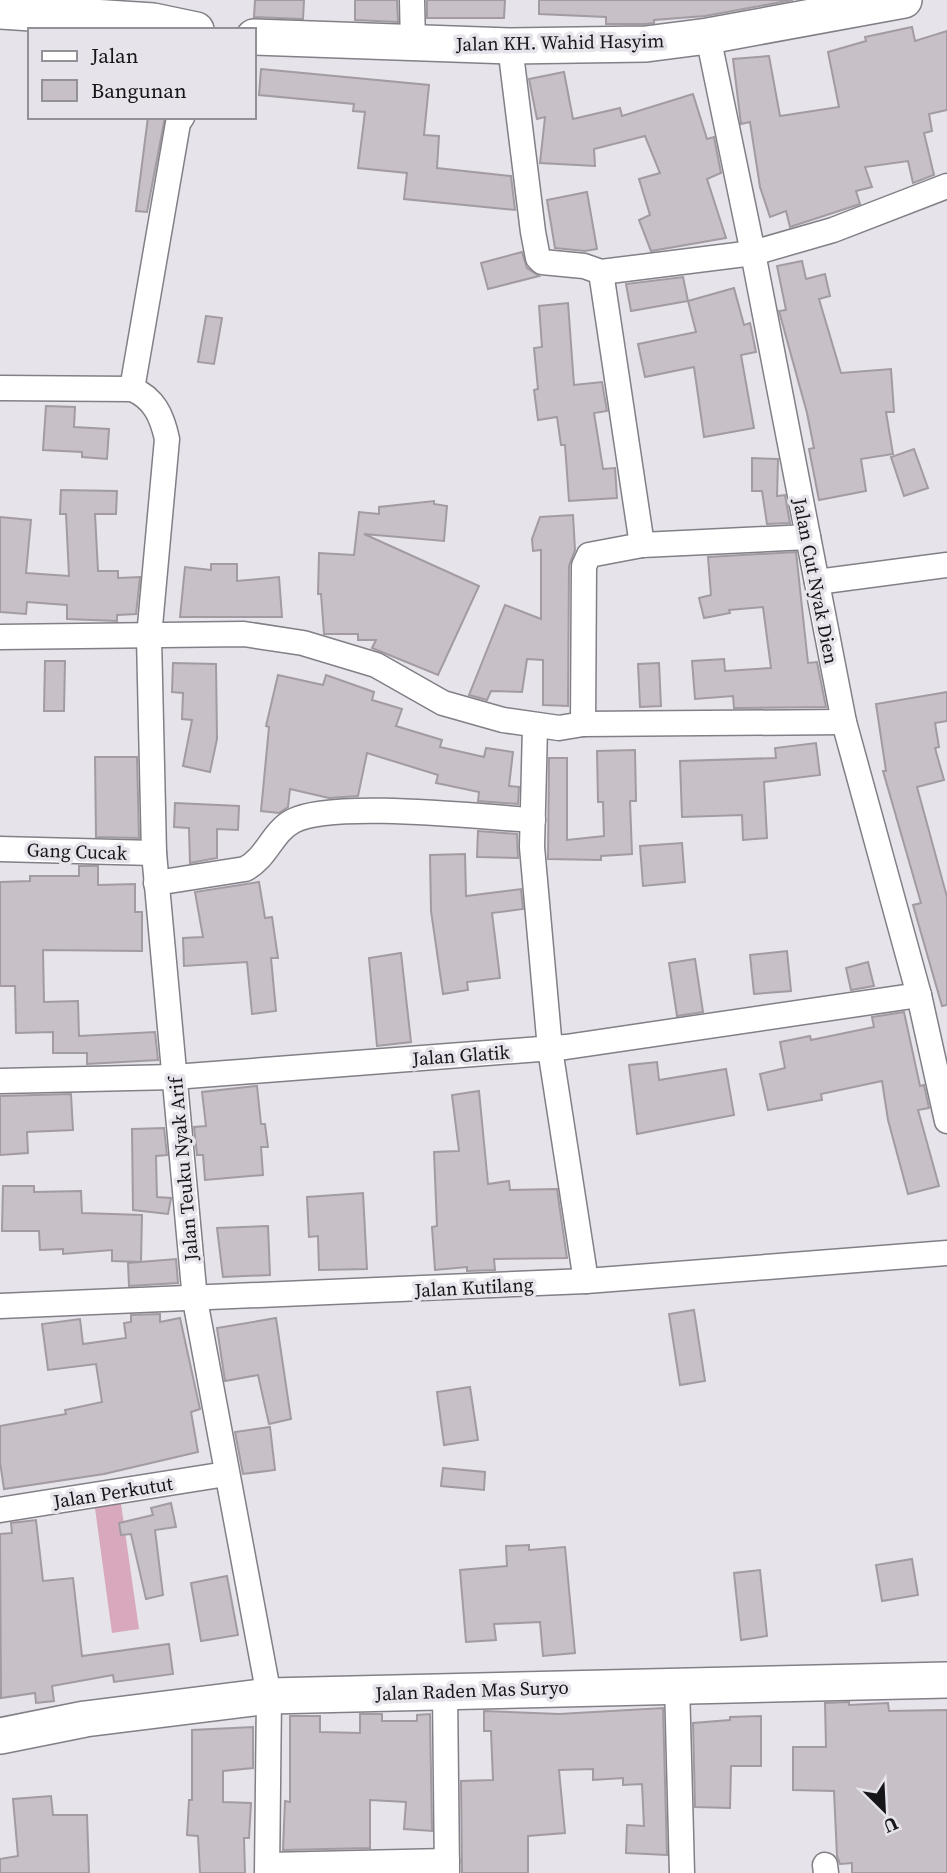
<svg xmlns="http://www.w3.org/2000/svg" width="947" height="1873" viewBox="0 0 947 1873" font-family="'Source Serif 4',serif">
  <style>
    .green { fill: #d8a9bc }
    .building { fill: #c7c0c6; stroke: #a29ba1; stroke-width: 2 }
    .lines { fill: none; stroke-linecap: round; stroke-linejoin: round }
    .street-casing { stroke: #827f87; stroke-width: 27 }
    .secondary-casing { stroke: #827f87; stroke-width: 38 }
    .street { stroke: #fff; stroke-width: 24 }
    .secondary { stroke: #fff; stroke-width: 35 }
    .labels { text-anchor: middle; stroke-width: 7; stroke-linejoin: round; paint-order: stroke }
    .street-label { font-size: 19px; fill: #161518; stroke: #e6e3eb }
  </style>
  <rect width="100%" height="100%" fill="#e6e3eb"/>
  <!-- green -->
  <polygon class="green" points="120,1497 139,1629 112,1633 94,1501"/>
  <!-- building -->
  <g class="building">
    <polygon points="255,0 304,0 303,19 254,17"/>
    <polygon points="355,0 397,0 398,22 355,20"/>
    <polygon points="427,0 505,0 504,18 427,18"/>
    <polygon points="539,0 793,0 705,16 654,20 654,23 645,24 606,24 606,17 539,14"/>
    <polygon points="912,27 915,41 947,31 947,110 929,114 932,131 924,133 934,175 913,183 908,161 865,167 872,187 856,191 860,204 790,227 786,211 770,217 760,187 750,122 741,124 733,59 769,56 780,116 839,107 828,52 866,41 865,37"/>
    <polygon points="261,69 429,85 424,135 439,136 437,168 511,176 515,210 404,199 407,173 358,168 365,112 353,111 354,104 259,95"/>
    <polygon points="564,72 573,119 620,108 622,116 693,94 707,139 714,137 721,173 707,179 726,238 651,251 639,220 650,215 639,179 660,173 645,136 594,149 595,166 540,163 545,117 537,119 529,79"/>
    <polygon points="148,117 165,117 147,212 136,211"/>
    <polygon points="587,192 597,249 585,251 555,248 547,200"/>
    <polygon points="522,252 527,268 539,276 488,289 481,263"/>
    <polygon points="802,261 806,279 825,274 830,296 819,299 841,373 891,369 894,412 886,412 893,454 861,459 866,491 819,500 809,449 814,448 807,413 779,311 786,310 777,266"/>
    <polygon points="683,277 688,301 631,311 626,284"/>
    <polygon points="734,288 744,325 750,323 756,352 741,355 754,428 704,437 694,367 645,377 638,344 696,332 688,301"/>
    <polygon points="568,303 574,385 602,382 607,411 594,413 603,469 615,468 617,498 569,501 565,445 561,445 557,417 538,420 534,390 538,389 534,348 542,347 539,306"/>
    <polygon points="206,316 222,318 214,364 198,362"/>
    <polygon points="46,406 75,407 74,427 109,429 107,459 82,457 82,452 43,450"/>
    <polygon points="914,449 928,488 904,496 891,457"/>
    <polygon points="752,458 778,459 777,496 785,495 790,523 767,524 762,491 752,491"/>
    <polygon points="61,490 117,491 116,514 95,514 98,571 118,571 118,578 140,577 136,614 117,615 117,621 67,619 67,605 27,602 26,614 0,612 0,517 31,520 26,573 69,576 66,514 60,514"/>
    <polygon points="434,501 434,504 447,506 444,541 364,534 479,586 438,675 372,648 376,640 358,640 358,634 324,634 321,594 318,594 319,553 354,555 359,512 379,514 379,507"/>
    <polygon points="573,515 575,550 569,566 568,706 543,705 543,660 527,659 522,692 491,691 487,700 469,695 505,605 541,619 541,550 533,551 532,539 540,517"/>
    <polygon points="796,552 808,663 817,662 826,707 734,708 733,696 695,699 692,661 724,659 725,671 771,668 763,607 729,610 730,613 704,618 699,598 711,595 708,557"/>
    <polygon points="211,564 237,564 237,581 279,577 282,617 180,617 185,567 211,570"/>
    <polygon points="45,661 65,661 64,711 44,711"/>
    <polygon points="173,663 216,664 217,739 210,772 183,766 192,720 182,719 183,693 172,692"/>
    <polygon points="659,663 661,706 640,707 638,664"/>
    <polygon points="278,675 323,685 326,675 374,692 372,700 402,709 396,726 442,740 440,747 484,757 486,748 513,752 509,786 519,787 518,804 478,801 479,792 436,783 438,775 367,753 358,796 329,798 290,789 288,807 279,813 261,811 269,727 266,726"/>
    <polygon points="947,692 947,721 935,723 939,747 935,748 944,780 917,787 947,897 947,1005 942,1006 913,905 921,903 883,771 886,771 876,704"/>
    <polygon points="816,743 820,775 764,782 767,838 743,840 742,815 682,817 680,761 776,758 775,748"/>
    <polygon points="635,750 636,801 630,801 632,854 601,856 601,860 548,859 549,758 567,758 567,840 604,836 603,802 598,802 597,751"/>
    <polygon points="95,757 137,757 139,838 96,837"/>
    <polygon points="175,803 239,806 238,830 217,829 217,858 190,863 189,828 174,827"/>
    <polygon points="478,831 517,834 518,858 477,857"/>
    <polygon points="682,843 685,882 643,886 640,846"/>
    <polygon points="465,854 466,896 521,889 523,909 492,913 500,978 467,982 468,990 443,994 431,911 430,855"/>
    <polygon points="79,866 98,866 98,885 135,884 135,912 142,912 142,951 43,950 44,1002 78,1001 79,1036 155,1032 158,1060 87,1064 87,1053 53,1053 53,1032 16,1033 15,986 0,986 0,882 30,881 30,876 79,876"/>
    <polygon points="259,882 265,918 272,917 278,958 271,958 276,1011 252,1014 247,962 184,966 183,938 203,937 195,892"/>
    <polygon points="787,951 791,991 754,994 750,955"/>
    <polygon points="401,953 411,1042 377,1046 369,958"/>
    <polygon points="695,959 703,1012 677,1016 669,963"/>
    <polygon points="868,962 874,986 851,990 846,968"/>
    <polygon points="904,1012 920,1086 924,1085 929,1108 918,1110 939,1186 908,1194 888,1120 882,1081 821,1094 822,1100 768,1110 760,1074 785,1068 780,1042 810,1036 811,1040 874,1027 872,1017"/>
    <polygon points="657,1062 659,1080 726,1069 734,1115 637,1134 629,1065"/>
    <polygon points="257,1086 261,1124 265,1124 268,1147 261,1147 263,1175 205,1180 203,1155 197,1155 194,1127 206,1126 202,1092"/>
    <polygon points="479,1091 488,1184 509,1181 510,1190 557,1189 567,1258 494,1259 495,1270 467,1271 467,1267 435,1270 432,1227 437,1226 434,1152 459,1151 452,1095"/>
    <polygon points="71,1094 73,1130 27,1132 28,1153 0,1155 0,1096"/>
    <polygon points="164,1128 167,1155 156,1156 157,1197 171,1198 168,1214 133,1210 132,1129"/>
    <polygon points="3,1186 34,1186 34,1192 81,1191 82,1213 142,1215 141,1262 112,1261 112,1250 63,1254 63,1249 40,1250 39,1231 2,1231"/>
    <polygon points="363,1193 367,1269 319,1270 318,1236 309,1237 307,1197"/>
    <polygon points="268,1226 270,1275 223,1277 217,1228"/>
    <polygon points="176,1259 178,1283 129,1286 128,1263"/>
    <polygon points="694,1310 705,1381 680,1385 669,1314"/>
    <polygon points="160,1314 160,1322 180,1318 200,1409 191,1412 198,1452 104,1474 4,1489 0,1462 0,1426 66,1414 65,1410 102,1402 96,1364 48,1370 42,1324 80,1319 83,1344 126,1338 124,1323 131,1322 131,1315"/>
    <polygon points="276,1318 291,1419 269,1424 258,1375 225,1381 217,1328"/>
    <polygon points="470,1387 478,1440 444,1445 437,1392"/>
    <polygon points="270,1427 275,1470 243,1474 235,1432"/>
    <polygon points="443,1468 485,1472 484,1490 441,1486"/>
    <polygon points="171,1503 176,1527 155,1530 163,1595 146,1599 131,1534 121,1535 119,1523 153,1515 151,1508"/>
    <polygon points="36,1520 43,1581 73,1578 82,1656 169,1644 173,1674 114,1682 113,1675 52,1686 54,1701 36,1703 35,1693 1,1698 0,1534 12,1533 11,1523"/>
    <polygon points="529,1545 529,1550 565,1547 575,1653 543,1656 540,1622 494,1624 496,1640 466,1642 460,1570 507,1566 506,1546"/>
    <polygon points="912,1559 918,1595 882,1601 876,1565"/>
    <polygon points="760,1570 767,1636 741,1640 734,1573"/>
    <polygon points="227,1576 238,1635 201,1641 191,1583"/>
    <polygon points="849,1702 849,1705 888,1703 889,1711 947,1710 947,1873 852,1873 852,1863 840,1864 837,1856 834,1791 793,1790 793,1747 826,1747 825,1703"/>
    <polygon points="663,1708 667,1855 626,1853 627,1825 644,1826 642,1784 623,1785 623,1778 593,1780 593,1769 559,1770 565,1833 528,1836 528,1873 462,1873 461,1781 493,1780 491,1731 484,1731 484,1711 559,1714"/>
    <polygon points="360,1714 382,1714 382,1721 417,1721 417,1715 430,1714 432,1831 404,1829 406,1802 370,1800 370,1848 283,1850 285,1801 290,1802 290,1716 320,1716 320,1732 360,1733"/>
    <polygon points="761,1716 761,1766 731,1766 730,1808 695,1807 693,1723 730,1720 730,1717"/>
    <polygon points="253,1727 253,1768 223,1771 223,1802 251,1803 249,1838 244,1838 245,1873 200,1873 198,1836 187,1835 189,1800 192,1800 192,1730"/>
    <polygon points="51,1796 53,1815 87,1815 89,1873 0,1873 0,1859 18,1856 13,1799"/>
  </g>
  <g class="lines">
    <!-- street casing -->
    <g class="street-casing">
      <g id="street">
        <polyline points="412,0 413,43"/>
        <polyline points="708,36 753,253 844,722 919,995 947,1121"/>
        <polyline points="510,46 533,232 538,258 542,262 584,266 601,272 753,253 833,230 947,186"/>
        <polyline points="601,272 642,545"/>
        <path d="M0,388l132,1c22,9 30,27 35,50l-18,198 5,216 41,447 74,396 -2,177"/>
        <polyline points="132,389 178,123 182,117"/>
        <polyline points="817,582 947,565"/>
        <polyline points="0,637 244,634 303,643 376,665 443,703 503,720 559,728 583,724 844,722"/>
        <polyline points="583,724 584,566 589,555 642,545 808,537"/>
        <polyline points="535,727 532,847 550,1049 586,1281"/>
        <polyline points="0,849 154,853"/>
        <path d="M156,883l89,-14c22,-11 27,-37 48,-48 39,-21 189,-4 240,-1"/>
        <polyline points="0,1081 174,1077 566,1047 919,995"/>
        <polyline points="0,1306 586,1281 947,1253"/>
        <polyline points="0,1510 226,1474"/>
        <polyline points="677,1684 682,1873"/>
        <polyline points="445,1692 447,1873"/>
        <polyline points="268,1865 447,1861"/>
        <polyline points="825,1865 826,1873"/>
      </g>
    </g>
    <!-- secondary casing -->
    <g class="secondary-casing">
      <g id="secondary">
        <polyline points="0,11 153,21 196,30"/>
        <polyline points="254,37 510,46 646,44 708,36 904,0"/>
        <polyline points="0,1736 85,1719 269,1696 947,1680"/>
      </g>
    </g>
    <!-- street -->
    <use href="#street" class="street"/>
    <!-- secondary -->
    <use href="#secondary" class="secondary"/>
  </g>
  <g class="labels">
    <!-- street labels -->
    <g class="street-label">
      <text transform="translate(560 42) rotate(-1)" y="7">Jalan KH. Wahid Hasyim</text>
      <text transform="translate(816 581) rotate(79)" y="7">Jalan Cut Nyak Dien</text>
      <text transform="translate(77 851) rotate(2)" y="7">Gang Cucak</text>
      <text transform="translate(461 1055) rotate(-4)" y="7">Jalan Glatik</text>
      <text transform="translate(183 1169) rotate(-95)" y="7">Jalan Teuku Nyak Arif</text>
      <text transform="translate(474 1287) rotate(-3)" y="7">Jalan Kutilang</text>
      <text transform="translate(113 1492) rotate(-9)" y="7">Jalan Perkutut</text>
      <text transform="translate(472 1690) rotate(-2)" y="7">Jalan Raden Mas Suryo</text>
    </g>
  </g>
  <!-- legend -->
  <rect x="28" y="28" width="228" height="91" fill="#e6e3eb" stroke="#939197" stroke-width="2"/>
  <rect x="42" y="51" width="35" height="10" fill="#ffffff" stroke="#939197" stroke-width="2"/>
  <text x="91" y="63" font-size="21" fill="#161518">Jalan</text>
  <rect x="42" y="80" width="35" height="21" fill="#c7c0c6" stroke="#939197" stroke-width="2"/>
  <text x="91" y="98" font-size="21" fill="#161518">Bangunan</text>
  <!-- north arrow -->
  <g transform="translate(884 1810) rotate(156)" stroke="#e6e3eb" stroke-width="5" paint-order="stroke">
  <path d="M0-5L12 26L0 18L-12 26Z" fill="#161518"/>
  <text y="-10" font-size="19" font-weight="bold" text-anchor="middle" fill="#161518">U</text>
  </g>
</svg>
